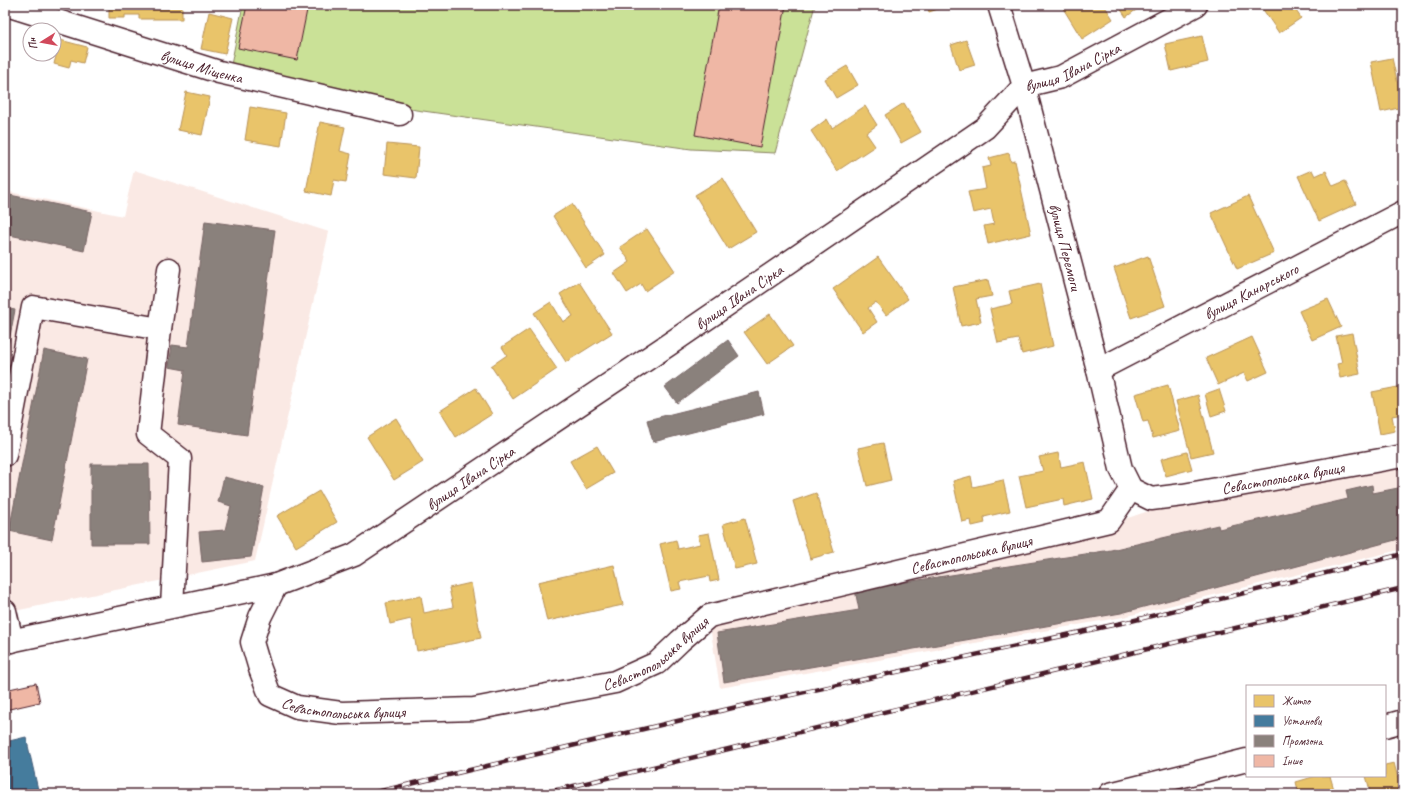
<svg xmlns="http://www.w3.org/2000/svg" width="1408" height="799" viewBox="0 0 1408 799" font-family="Caveat,sans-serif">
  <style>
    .built { fill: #fae9e4 }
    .green { fill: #cae197; stroke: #8a8061 }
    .homes { fill: #e9c46a; stroke: #b99257 }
    .public { fill: #457b9d; stroke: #465f7b }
    .industry { fill: #8a817c; stroke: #776464 }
    .building { fill: #efb7a5; stroke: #4a1f2b }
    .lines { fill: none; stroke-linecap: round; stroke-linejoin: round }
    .minor-casing { stroke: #4a1f2b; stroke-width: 25 }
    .major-casing { stroke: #4a1f2b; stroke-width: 25 }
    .minor { stroke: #fff; stroke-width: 22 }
    .major { stroke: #fff; stroke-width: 22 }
    .rail-casing { stroke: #4a1f2b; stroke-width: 4.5 }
    .rail { stroke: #fff; stroke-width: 3; stroke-dasharray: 9; stroke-linecap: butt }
    .labels { text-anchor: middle; stroke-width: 4; stroke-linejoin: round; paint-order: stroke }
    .street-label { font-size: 16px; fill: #4a1f2b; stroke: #fff }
  </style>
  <rect width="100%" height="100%" fill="#fff"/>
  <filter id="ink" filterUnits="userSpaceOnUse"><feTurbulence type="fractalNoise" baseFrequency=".025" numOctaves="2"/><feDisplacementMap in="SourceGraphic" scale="8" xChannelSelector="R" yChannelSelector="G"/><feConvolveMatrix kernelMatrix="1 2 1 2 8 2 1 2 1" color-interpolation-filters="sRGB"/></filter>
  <g filter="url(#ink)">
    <!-- built -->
    <g class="built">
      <polygon points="134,170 329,232 255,561 5,613 5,191 123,216"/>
      <polygon points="1403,460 1403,549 1123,617 720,688 709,620 1110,524 1184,499"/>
    </g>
    <!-- green -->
    <polygon class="green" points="243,5 815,5 775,153 691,149 416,110 231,65"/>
    <!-- homes -->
    <g class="homes">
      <polygon points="109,5 182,5 182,19 139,19 139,15 125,15 125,18 109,18"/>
      <polygon points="927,5 950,5 929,12"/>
      <polygon points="1061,5 1104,5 1113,19 1082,39"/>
      <polygon points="1118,5 1143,5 1126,17"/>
      <polygon points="1260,5 1292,5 1301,18 1279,33"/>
      <polygon points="1362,5 1375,5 1363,9"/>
      <polygon points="209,12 233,18 225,54 201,49"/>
      <polygon points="1202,36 1208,62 1171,71 1165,44"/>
      <polygon points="60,40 87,47 83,63 71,60 69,68 54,64"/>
      <polygon points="966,40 975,65 959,70 951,45"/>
      <polygon points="1392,58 1403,107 1381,112 1371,62"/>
      <polygon points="847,66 858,85 836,98 825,79"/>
      <polygon points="186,92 210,97 202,135 178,130"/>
      <polygon points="904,103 921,132 901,143 885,115"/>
      <polygon points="865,106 877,125 866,133 875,146 837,171 811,131 827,119 832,128"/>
      <polygon points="250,107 286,113 281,146 245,140"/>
      <polygon points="320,122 345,127 340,151 351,154 346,182 334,180 331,196 306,191"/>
      <polygon points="387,144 419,147 416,178 384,174"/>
      <polygon points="1009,153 1011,162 1015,161 1031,234 988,244 984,226 994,224 991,209 973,213 968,192 986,189 982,168 991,166 989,158"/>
      <polygon points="1312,170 1315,176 1326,171 1333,186 1345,181 1356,204 1319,221 1298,176"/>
      <polygon points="723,178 756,232 728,249 695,195"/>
      <polygon points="1248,196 1274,253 1237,269 1211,213"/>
      <polygon points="572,204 605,255 586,268 553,216"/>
      <polygon points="647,229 675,271 645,291 641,284 627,293 614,273 630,262 620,247"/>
      <polygon points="1148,256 1165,306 1131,318 1114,268"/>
      <polygon points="878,257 908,299 886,315 876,302 868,308 877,322 863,332 833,289"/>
      <polygon points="988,280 992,296 976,299 981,322 961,326 953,287"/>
      <polygon points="579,282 612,333 566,362 534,313 551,302 563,322 573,316 560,294"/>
      <polygon points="1040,284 1053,346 1022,354 1018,339 998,343 990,309 1012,304 1009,291"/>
      <polygon points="1328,299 1341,327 1312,340 1299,311"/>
      <polygon points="770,314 793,346 767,364 744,332"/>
      <polygon points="529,329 557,369 513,399 491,366 507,355 502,347"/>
      <polygon points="1352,333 1360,374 1340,378 1337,364 1342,363 1336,336"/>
      <polygon points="1252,337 1268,372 1248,381 1244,373 1218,385 1206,358"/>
      <polygon points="1168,385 1180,431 1153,438 1148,421 1143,422 1135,394"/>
      <polygon points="1403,386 1403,414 1392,416 1395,431 1380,434 1372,392"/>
      <polygon points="476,388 492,414 456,437 440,411"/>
      <polygon points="1219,389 1226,411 1211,416 1205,394"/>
      <polygon points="1198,395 1213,452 1191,457 1176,401"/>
      <polygon points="396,418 423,462 394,480 367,437"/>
      <polygon points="883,443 891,480 867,486 858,448"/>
      <polygon points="597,446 613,473 586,489 570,461"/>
      <polygon points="1187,452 1192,469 1166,476 1161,459"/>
      <polygon points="1058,453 1061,467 1085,462 1093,499 1064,506 1063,499 1026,507 1019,476 1043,471 1039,457"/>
      <polygon points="971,476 973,487 1003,480 1010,511 984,517 985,523 972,526 971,520 962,522 953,481"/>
      <polygon points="319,491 337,522 296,547 277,516"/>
      <polygon points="816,493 834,552 810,559 793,501"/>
      <polygon points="745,518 757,564 735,569 723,524"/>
      <polygon points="709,533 719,580 710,582 709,576 679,582 681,589 671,591 660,544 676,540 678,549 700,544 698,535"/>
      <polygon points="614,565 623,605 547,621 538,582"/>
      <polygon points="471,583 481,638 417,651 411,619 390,624 386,603 421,596 424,613 453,607 449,588"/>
      <polygon points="1394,763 1401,790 1385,794 1371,794 1366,776 1385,776 1385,765"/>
      <polygon points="1316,776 1330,776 1335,793 1299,794 1296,782"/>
    </g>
    <!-- public -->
    <polygon class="public" points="26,737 39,794 5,794 5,742"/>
    <!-- industry -->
    <g class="industry">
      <polygon points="5,194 92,212 84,251 5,234"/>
      <polygon points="205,221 275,230 247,435 178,425 185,370 169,367 172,345 188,347"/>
      <polygon points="5,308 15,310 5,362"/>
      <polygon points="728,340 739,356 677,403 665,387"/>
      <polygon points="44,350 87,359 52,540 9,531"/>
      <polygon points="759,392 764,414 653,442 647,420"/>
      <polygon points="91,464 149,464 150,544 91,544"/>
      <polygon points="224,477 264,487 251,557 202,562 199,532 225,530 231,506 218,502"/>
      <polygon points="1372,485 1373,493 1403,487 1403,538 1121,613 724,682 717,633 859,610 855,590 1111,550 1218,525 1219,529 1348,499 1346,491"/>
    </g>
    <!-- building -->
    <g class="building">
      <polygon points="247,5 308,5 297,60 238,48"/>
      <polygon points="719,5 786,5 760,147 695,135"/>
      <polygon points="36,683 40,702 5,710 5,690"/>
    </g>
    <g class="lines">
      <!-- minor casing -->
      <g class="minor-casing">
        <g id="minor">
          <path id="s1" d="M7,5l212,67 181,42"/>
          <polyline points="169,269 160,329 148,434 180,459 172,606"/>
          <path id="s2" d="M1098,370l305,-158"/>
          <polyline points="5,455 33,307 160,329"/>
          <path id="s3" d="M276,585l78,-30 314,-210 317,-217 39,-42 37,-9 135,-72"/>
          <polyline points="5,611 12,641"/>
          <path id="s4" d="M5,642l271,-57 -16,32 -8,25 8,27 10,26 27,12 44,6 133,-4 141,-27 42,-19 23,-22 29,-25 400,-95 22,-32"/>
          <polyline points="1385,726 1403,721"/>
          <polyline points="1110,794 1247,760"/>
        </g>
      </g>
      <!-- major casing -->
      <g class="major-casing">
        <g id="major">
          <path id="s5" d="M999,5l25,81 74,284 23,99 10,20 20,10 32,-4 220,-39"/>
        </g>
      </g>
      <!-- minor -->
      <use href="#minor" class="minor"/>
      <!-- major -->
      <use href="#major" class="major"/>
      <!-- rail casing -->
      <g class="rail-casing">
        <g id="rail">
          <polyline points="368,794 741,706 1131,621 1403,554"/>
          <polyline points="540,794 1403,588"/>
        </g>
      </g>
      <!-- rail -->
      <use href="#rail" class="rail"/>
    </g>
  </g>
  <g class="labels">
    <!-- street labels -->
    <g class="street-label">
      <text dy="6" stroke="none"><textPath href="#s1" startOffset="204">вулиця Міщенка</textPath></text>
      <text dy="6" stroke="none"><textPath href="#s3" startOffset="955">вулиця Івана Сірка</textPath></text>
      <text dy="6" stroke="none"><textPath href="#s5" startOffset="251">вулиця Перемоги</textPath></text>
      <text dy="6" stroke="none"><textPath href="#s2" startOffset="172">вулиця Канарського</textPath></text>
      <text dy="6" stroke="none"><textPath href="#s3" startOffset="547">вулиця Івана Сірка</textPath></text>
      <text dy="6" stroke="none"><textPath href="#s3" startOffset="223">вулиця Івана Сірка</textPath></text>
      <text dy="6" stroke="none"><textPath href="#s5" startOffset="658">Севастопольська вулиця</textPath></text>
      <text dy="6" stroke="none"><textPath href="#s4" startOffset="1131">Севастопольська вулиця</textPath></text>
      <text dy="6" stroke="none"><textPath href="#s4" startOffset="795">Севастопольська вулиця</textPath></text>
      <text dy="6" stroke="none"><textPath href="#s4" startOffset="471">Севастопольська вулиця</textPath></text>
    </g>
  </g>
  <!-- margin -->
  <rect width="1408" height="799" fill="none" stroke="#fff" stroke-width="20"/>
  <rect x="10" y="10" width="1388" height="779" fill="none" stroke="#4a1f2b" stroke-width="1.5" filter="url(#ink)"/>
  <!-- legend -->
  <rect x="1246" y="685" width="140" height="92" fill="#ffffff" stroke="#b7a5aa"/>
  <rect x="1254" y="695" width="20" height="12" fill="#e9c46a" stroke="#b7a5aa"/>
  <text x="1282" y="705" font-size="12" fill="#4a1f2b">Житло</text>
  <rect x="1254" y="715" width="20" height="12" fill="#457b9d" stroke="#b7a5aa"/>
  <text x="1282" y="725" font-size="12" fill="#4a1f2b">Установи</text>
  <rect x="1254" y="735" width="20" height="12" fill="#8a817c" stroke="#b7a5aa"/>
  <text x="1282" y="745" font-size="12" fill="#4a1f2b">Промзона</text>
  <rect x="1254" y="755" width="20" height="12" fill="#efb7a5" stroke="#b7a5aa"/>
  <text x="1282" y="765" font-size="12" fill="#4a1f2b">Інше</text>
  <!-- north arrow -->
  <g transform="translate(42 42) rotate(259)"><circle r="19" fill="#ffffff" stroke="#b7a5aa"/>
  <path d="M0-3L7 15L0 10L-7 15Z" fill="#d1495b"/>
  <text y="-6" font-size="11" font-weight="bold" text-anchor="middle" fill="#4a1f2b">Пн</text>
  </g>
</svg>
